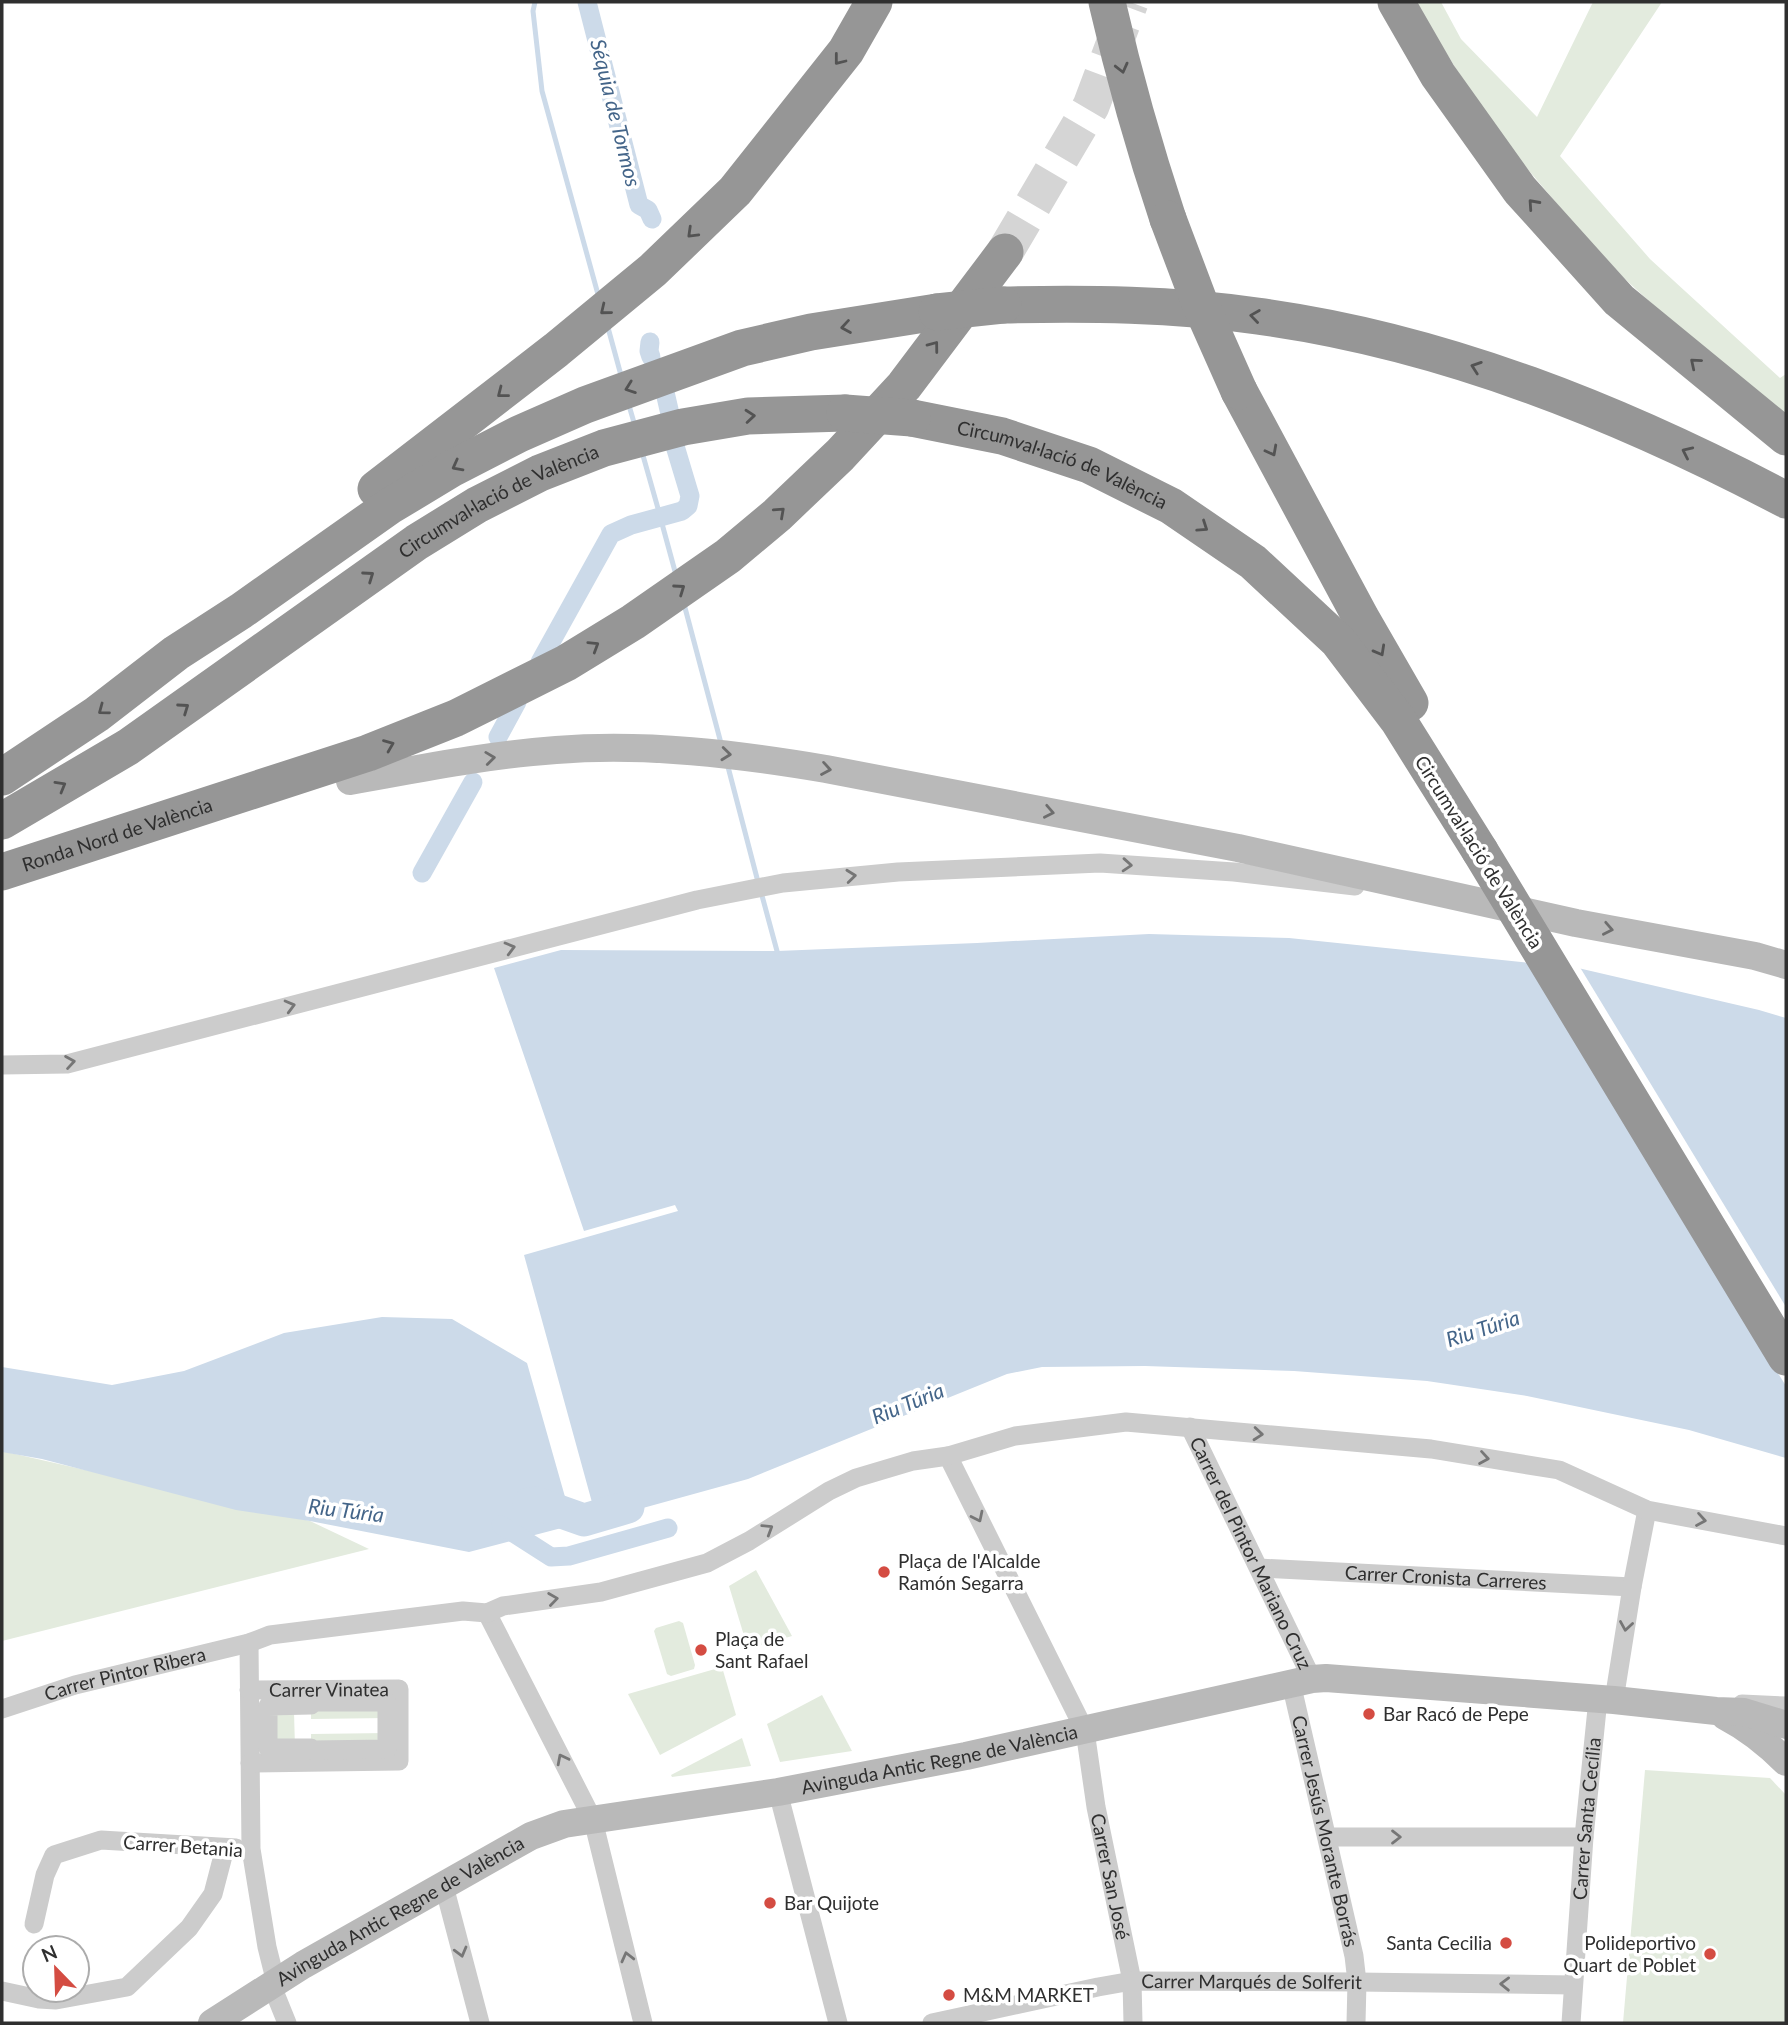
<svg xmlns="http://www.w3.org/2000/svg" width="1788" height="2025" viewBox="0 0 1788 2025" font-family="Lato,sans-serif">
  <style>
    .green { fill: #e3ebde }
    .water { fill: #ccdae9 }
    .pier { fill: #fff }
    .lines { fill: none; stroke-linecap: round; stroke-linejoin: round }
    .stream { stroke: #ccdae9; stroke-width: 5 }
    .canal { stroke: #ccdae9; stroke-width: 19 }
    .river { stroke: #ccdae9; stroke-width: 33 }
    .highway-tunnel { stroke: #d5d5d5; stroke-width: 37; stroke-dasharray: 37 18; stroke-linecap: butt }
    .street { stroke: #ccc; stroke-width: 19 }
    .secondary { stroke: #b9b9b9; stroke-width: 28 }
    .highway { stroke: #969696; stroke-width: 37 }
    .highway-bridge { stroke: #969696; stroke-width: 37 }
    .oneway { stroke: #535353 }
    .oneway2 { stroke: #6d6d6d }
    .oneway3 { stroke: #767676 }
    .poi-dot { fill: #d44c42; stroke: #fff; stroke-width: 2.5 }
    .labels { text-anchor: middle; stroke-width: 7; stroke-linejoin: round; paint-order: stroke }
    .street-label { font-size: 19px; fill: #2f2f2f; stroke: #fff }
    .poi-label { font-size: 19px; fill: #2f2f2f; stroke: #fff; text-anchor: start }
    .water-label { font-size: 21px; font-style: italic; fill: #446589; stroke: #fff }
  </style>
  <rect width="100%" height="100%" fill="#fff"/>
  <!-- green -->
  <g class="green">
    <polygon points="1415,2 1441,2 1461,39 1537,117 1593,2 1662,2 1560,156 1650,259 1780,378 1786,374 1786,417 1686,335 1625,279 1575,225 1503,140 1455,67"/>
    <polygon points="2,1451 310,1521 369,1549 2,1641"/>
    <polygon points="756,1570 792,1636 748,1649 729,1586"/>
    <polygon points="679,1621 683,1623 695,1665 694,1669 671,1676 667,1674 654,1631 656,1628"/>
    <polygon points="722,1667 736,1715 660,1755 628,1694"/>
    <polygon points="822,1695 852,1751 780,1762 767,1724"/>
    <polygon points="311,1702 387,1702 387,1718 311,1719"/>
    <polygon points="268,1712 294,1712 295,1748 268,1748"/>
    <polygon points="387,1733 387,1749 311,1750 311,1734"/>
    <polygon points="742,1738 751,1766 672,1777 671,1775"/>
    <polygon points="1645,1770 1770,1778 1786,1795 1786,2023 1623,2023"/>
  </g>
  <!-- water -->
  <g class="water">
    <polygon points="1149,934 1289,938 1578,968 1759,1010 1786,1018 1786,1458 1689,1430 1527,1396 1427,1381 1294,1371 1145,1366 1042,1367 1007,1374 748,1479 585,1524 582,1515 599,1509 597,1505 593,1506 524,1255 678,1211 675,1205 584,1231 494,968 561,950 777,951 977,943"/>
    <polygon points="382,1317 452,1319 527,1363 573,1525 469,1552 310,1521 236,1510 42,1459 2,1452 2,1367 112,1385 184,1371 284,1333"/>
  </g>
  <!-- pier -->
  <polygon class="pier" points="1527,959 1578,964 1786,1307 1786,1386 1743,1318"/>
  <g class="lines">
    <!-- stream -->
    <g class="stream">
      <polyline points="535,2 533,11 542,91 599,298"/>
      <polyline points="607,324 622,379"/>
      <polyline points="628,402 635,426"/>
      <polyline points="642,452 659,512"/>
      <polyline points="661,520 676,575"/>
      <polyline points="684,604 722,747"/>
      <polyline points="727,763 758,882"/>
      <polyline points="761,892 777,951"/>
    </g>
    <!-- canal -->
    <g class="canal">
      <polyline points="587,2 639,205 648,210 652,219"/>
      <polyline points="650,342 649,351 651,357"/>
      <polyline points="664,388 670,414"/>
      <polyline points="540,662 611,534 631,525 682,511 688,506 690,496 675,446"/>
      <polyline points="498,737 517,702"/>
      <polyline points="422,873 473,782"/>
      <polyline points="501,1525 551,1557 569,1556 668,1528"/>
    </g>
    <!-- river -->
    <polyline class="river" points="529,1504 536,1503 584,1520 628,1507"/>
    <!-- highway-tunnel -->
    <polyline class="highway-tunnel" points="1005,252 1091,106 1130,2"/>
    <!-- street -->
    <g class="street">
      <polyline points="2,1065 67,1064 697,900 783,883 898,872 1100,863 1234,872 1355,886"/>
      <path id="s1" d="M1190,1427l122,252"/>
      <path id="s2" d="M948,1456l137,275 11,76 36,174 1,42"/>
      <path id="s3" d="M1259,1568l373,19"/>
      <polyline points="487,1613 593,1820 643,2023"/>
      <polyline points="249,1643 251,1849 267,1947 276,1983"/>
      <path id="s4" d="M1291,1683l63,273 3,26 -1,41"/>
      <path id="s5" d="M249,1690l150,-1v72l-149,2"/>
      <polyline points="1614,1700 1632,1587 1647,1510"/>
      <polygon points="311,1702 387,1702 387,1749 311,1750 311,1748 268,1748 268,1706 311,1705"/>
      <polyline points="1742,1704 1786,1706"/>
      <path id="s6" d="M2,1709l73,-24 174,-42 21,-8 193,-24 24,2 16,-7 98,-14 106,-29 42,-22 80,-50 27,-13 57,-17 35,-5 67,-20 111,-14 305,27 128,21 88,40 139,26"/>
      <polyline points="778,1792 838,2023"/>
      <polyline points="1327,1837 1584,1837"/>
      <polyline points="444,1886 480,2023"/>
      <polyline points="34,1924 45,1875 54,1855 101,1840 236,1848"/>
      <polyline points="272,1986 287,2023"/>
      <polyline points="2,1991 39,1999 56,2000 127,1987 189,1928 213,1894 225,1848"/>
      <path id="s7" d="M932,2023l166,-36 34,-6 225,1 216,3"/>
      <path id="s8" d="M1571,2023l13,-186 14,-138"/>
    </g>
    <!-- secondary -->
    <g class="secondary">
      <path d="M350,781c68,-12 136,-26 206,-31 91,-7 181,4 270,19l412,79 338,75 179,33 31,9"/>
      <path d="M1725,1716c23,12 43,28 61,46"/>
      <path id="s9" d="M212,2023l91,-58 228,-129 33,-12 214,-32 188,-36 346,-77 14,-1 288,22 102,11 28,1 42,13"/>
    </g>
    <!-- highway -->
    <g class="highway">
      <path d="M1107,2c17,74 37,145 61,217"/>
      <polyline points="1396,2 1438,75 1520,190 1619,300 1786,437"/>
      <path d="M1003,305c85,-2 170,-1 254,11 186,25 364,97 529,184"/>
      <polyline points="1239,391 1361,618 1410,703"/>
      <path id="s10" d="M912,418l90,18 87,29 82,41 82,56 85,79 60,79 82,131"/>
      <polyline points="376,489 556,350 653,270 735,191 846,51 874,2"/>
      <polyline points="2,777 97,714 176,653 241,611 390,506 453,468 519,434 585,405 742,348 811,332 937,312"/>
      <path id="s11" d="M2,821l126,-74 289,-205 60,-37 63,-32 64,-25 79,-21 65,-11 97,-3"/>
      <path id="s12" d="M2,872l366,-119 88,-35 110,-55 67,-41 95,-66 49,-41 63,-60 64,-69 101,-134"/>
    </g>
    <!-- highway-bridge -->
    <g class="highway-bridge">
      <polyline points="1168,219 1199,301 1239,391"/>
      <polyline points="937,312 1003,305"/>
      <polyline points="845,413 912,418"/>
      <polyline points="1480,851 1786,1357"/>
    </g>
  </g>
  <!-- one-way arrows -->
  <defs><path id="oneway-chevron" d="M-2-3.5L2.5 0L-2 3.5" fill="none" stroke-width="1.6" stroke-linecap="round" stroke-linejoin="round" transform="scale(1.75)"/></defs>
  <g class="oneway">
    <use href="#oneway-chevron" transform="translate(839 60) rotate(128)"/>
    <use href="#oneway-chevron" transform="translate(1122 68) rotate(76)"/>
    <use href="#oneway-chevron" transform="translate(1533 204) rotate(-132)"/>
    <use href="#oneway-chevron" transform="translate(692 233) rotate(136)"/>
    <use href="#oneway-chevron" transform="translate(605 310) rotate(141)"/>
    <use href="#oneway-chevron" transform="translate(1255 316) rotate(-172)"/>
    <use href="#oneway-chevron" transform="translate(846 327) rotate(171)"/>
    <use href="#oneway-chevron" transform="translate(934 346) rotate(-53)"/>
    <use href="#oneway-chevron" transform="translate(1695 363) rotate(-140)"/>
    <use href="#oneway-chevron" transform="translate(1476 367) rotate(-161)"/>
    <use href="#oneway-chevron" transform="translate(630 388) rotate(160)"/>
    <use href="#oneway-chevron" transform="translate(502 393) rotate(142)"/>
    <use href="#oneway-chevron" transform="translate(750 416) rotate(-5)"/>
    <use href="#oneway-chevron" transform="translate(1272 451) rotate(62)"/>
    <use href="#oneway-chevron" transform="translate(1687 452) rotate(-155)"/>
    <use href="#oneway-chevron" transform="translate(457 466) rotate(152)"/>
    <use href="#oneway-chevron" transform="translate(780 512) rotate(-42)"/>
    <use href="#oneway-chevron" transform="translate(1203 527) rotate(34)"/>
    <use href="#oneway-chevron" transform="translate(369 576) rotate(-35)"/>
    <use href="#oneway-chevron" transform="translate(680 589) rotate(-35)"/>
    <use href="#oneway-chevron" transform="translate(594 646) rotate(-32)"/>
    <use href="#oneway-chevron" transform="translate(1380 651) rotate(61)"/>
    <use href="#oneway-chevron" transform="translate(184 708) rotate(-35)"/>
    <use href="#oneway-chevron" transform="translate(103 710) rotate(143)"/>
    <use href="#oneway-chevron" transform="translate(389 745) rotate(-22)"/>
    <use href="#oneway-chevron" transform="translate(61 786) rotate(-30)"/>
  </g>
  <g class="oneway2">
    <use href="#oneway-chevron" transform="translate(726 754) rotate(6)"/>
    <use href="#oneway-chevron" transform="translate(490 758) rotate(-7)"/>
    <use href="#oneway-chevron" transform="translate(826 769) rotate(10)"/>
    <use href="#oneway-chevron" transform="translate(1049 812) rotate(11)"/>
    <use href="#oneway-chevron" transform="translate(1608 929) rotate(11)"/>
  </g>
  <g class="oneway3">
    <use href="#oneway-chevron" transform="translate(1127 865) rotate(4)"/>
    <use href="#oneway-chevron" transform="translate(851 876) rotate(-6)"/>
    <use href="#oneway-chevron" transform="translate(510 948) rotate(-15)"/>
    <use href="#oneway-chevron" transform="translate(290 1006) rotate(-15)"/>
    <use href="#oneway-chevron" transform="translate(70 1062) rotate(-9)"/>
    <use href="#oneway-chevron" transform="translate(1258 1434) rotate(5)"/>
    <use href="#oneway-chevron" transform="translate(1484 1458) rotate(9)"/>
    <use href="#oneway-chevron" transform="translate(978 1517) rotate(64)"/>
    <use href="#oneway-chevron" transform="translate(1701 1520) rotate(10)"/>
    <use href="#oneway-chevron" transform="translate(768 1529) rotate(-32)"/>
    <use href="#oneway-chevron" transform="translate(553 1599) rotate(-8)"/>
    <use href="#oneway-chevron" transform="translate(1626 1626) rotate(99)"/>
    <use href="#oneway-chevron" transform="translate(562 1759) rotate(-117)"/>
    <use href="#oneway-chevron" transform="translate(1396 1837)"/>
    <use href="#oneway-chevron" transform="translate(461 1952) rotate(75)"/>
    <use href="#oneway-chevron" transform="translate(627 1957) rotate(-104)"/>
    <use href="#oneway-chevron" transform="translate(1505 1984) rotate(-179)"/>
  </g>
  <!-- markers -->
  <g class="poi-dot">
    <circle cx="884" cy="1572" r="7"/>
    <circle cx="701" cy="1650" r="7"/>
    <circle cx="1369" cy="1714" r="7"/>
    <circle cx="770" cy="1903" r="7"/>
    <circle cx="1506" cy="1943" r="7"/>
    <circle cx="1710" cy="1954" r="7"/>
    <circle cx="949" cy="1995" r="7"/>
  </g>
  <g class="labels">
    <!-- street labels -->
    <g class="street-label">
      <text dy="7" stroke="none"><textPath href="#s10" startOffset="158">Circumval·lació de València</textPath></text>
      <text dy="7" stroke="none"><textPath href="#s11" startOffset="592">Circumval·lació de València</textPath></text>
      <text dy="7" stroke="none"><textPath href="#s12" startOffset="121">Ronda Nord de València</textPath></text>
      <text transform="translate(1479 852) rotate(58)" y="7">Circumval·lació de València</text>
      <text dy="7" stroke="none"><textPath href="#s1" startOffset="140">Carrer del Pintor Mariano Cruz</textPath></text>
      <text dy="7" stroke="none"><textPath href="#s3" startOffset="187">Carrer Cronista Carreres</textPath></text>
      <text dy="7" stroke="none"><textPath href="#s6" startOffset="128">Carrer Pintor Ribera</textPath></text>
      <text dy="7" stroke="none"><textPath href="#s5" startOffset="80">Carrer Vinatea</textPath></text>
      <text dy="7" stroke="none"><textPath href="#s9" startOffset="786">Avinguda Antic Regne de València</textPath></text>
      <text dy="7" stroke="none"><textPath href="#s8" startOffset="205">Carrer Santa Cecília</textPath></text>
      <text dy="7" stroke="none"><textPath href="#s4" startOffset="152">Carrer Jesús Morante Borrás</textPath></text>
      <text transform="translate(183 1846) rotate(4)" y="7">Carrer Betania</text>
      <text dy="7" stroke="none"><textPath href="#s2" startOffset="455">Carrer San José</textPath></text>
      <text dy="7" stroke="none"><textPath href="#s9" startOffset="219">Avinguda Antic Regne de València</textPath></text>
      <text dy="7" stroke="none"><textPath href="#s7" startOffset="324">Carrer Marqués de Solferit</textPath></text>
    </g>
    <!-- poi labels -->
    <g class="poi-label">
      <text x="898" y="1568">Plaça de l'Alcalde<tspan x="898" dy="22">Ramón Segarra</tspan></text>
      <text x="715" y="1646">Plaça de<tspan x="715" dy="22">Sant Rafael</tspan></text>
      <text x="1383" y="1721">Bar Racó de Pepe</text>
      <text x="784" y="1910">Bar Quijote</text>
      <text x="1492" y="1950" text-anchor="end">Santa Cecilia</text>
      <text x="1696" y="1950" text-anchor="end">Polideportivo<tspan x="1696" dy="22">Quart de Poblet</tspan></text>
      <text x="963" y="2002">M&amp;M MARKET</text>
    </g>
    <!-- water labels -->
    <g class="water-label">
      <text transform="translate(615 113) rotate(76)" y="7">Séquia de Tormos</text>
      <text transform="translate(1483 1329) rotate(-18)" y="7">Riu Túria</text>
      <text transform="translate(908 1404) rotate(-22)" y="7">Riu Túria</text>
      <text transform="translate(346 1511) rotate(7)" y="7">Riu Túria</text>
    </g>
  </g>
  <!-- border -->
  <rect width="1788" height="2025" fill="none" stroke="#2f2f2f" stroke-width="7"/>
  <!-- north arrow -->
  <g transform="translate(56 1969) rotate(337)"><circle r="33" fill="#ffffff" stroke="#acacac" stroke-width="2"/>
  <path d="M0-5L12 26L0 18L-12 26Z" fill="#d44c42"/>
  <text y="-10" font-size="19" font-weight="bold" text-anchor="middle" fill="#2f2f2f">N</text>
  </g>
</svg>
